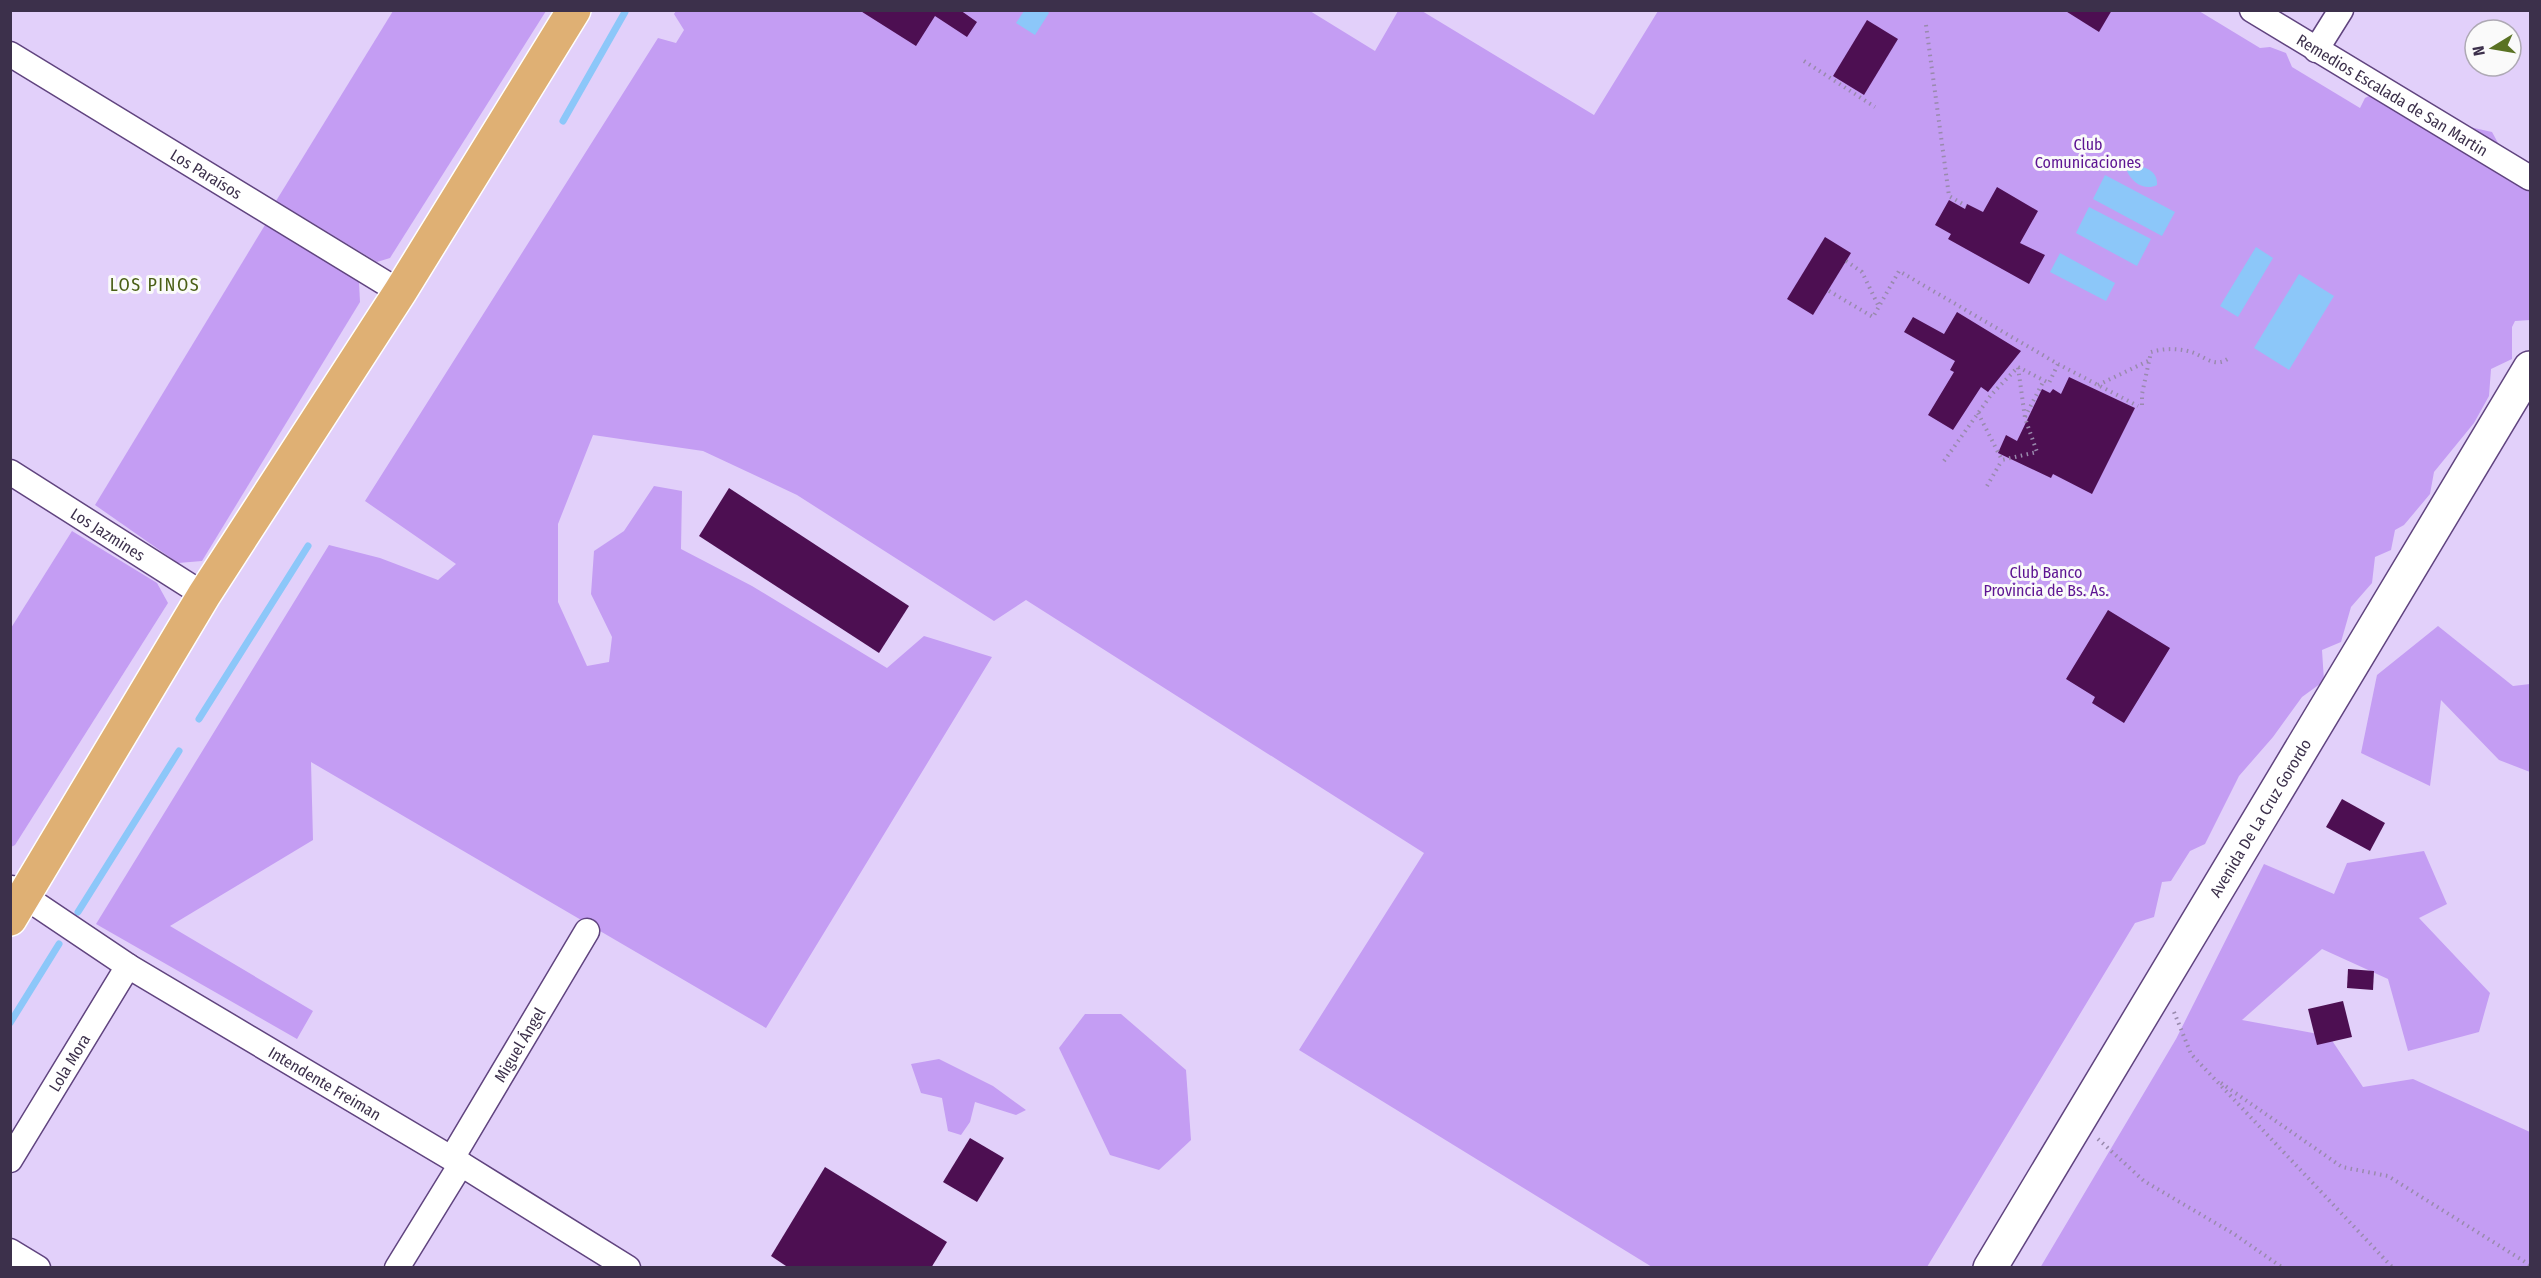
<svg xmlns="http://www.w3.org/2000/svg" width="2541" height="1278" viewBox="0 0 2541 1278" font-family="'Fira Sans Condensed',sans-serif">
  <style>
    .green { fill: #c49df3 }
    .water { fill: #8cc7f9 }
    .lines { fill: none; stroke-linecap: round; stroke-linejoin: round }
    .stream { stroke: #8cc7f9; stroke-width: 7 }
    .building { fill: #4d0f52 }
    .minor-casing { stroke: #60447f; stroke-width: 27 }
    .secondary-casing { stroke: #60447f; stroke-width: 36 }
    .primary-casing { stroke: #fff; stroke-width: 36 }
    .path { stroke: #998aad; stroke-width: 4; stroke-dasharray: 1.5 4.5; stroke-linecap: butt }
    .minor { stroke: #fff; stroke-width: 24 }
    .secondary { stroke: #fff; stroke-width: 33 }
    .primary { stroke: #dfb074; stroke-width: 33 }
    .labels { text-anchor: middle; stroke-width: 6; stroke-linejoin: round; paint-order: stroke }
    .street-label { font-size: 16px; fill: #3c304b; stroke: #fafafa }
    .park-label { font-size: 16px; fill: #5d1492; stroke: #fafafa }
    .neighbourhood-label { font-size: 18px; letter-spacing: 1.5px; fill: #495e15; stroke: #fafafa }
  </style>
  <rect width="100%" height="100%" fill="#e2d0fa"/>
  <!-- green -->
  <g class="green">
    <polygon points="393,11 546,11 390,258 377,262 276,201"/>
    <polygon points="676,11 1310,11 1375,51 1398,11 1422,11 1594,115 1658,11 2199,11 2260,48 2270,47 2286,53 2292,67 2360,108 2365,98 2391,85 2447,122 2492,132 2503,152 2530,168 2530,320 2515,321 2512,327 2512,359 2491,369 2489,396 2474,423 2434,472 2430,494 2404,525 2395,530 2391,550 2375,557 2372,583 2351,607 2341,642 2322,650 2324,681 2302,697 2273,737 2239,776 2205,844 2190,851 2171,881 2162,882 2154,917 2135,923 1927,1267 1652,1267 1299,1050 1424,853 1026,600 994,621 797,495 703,451 593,435 558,524 558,602 587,666 609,662 612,637 591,594 594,551 624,531 654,486 682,491 681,549 752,586 887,668 924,636 992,657 766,1028 311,762 313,840 170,926 313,1011 297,1039 96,924 329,545 380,558 438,580 456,564 365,501 658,38 676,43 684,30 674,14"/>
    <polygon points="265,225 359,282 360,302 202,561 178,563 95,505"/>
    <polygon points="72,531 157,583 168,603 15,845 11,847 11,628"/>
    <polygon points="2438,626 2513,686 2530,684 2530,772 2499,760 2441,700 2430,786 2361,753 2377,675"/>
    <polygon points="2424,851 2447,904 2419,918 2490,993 2479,1032 2408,1051 2388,979 2322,949 2242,1020 2329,1036 2363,1087 2413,1079 2530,1132 2530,1267 2040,1268 2176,1039 2264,864 2334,894 2347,863"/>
    <polygon points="1085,1014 1121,1014 1186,1070 1191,1140 1159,1170 1110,1155 1059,1048"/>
    <polygon points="939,1059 993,1086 1026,1110 1016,1115 975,1102 970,1122 961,1135 948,1131 942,1098 921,1093 911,1064"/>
  </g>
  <!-- water -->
  <g class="water">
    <polygon points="1024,11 1047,11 1049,13 1035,35 1016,23"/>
    <path d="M2133,166c12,0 25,5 24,19 -12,6 -25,-2 -30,-14l3,-4z"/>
    <polygon points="2105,175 2175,212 2162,236 2093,199"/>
    <polygon points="2089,207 2151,239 2137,266 2076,233"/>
    <polygon points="2256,247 2273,258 2238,317 2220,306"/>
    <polygon points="2060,253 2115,283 2106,301 2050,272"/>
    <polygon points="2299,274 2334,296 2289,370 2254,348"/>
  </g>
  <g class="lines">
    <!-- stream -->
    <g class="stream">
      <polyline points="563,121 625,12"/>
      <polyline points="199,719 308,546"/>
      <polyline points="78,912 179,751"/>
      <polyline points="10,1023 59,944"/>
    </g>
  </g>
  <!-- building -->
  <g class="building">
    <polygon points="859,10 960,10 977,22 967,37 935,16 916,46"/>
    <polygon points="2064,10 2112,10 2099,32"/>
    <polygon points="1867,20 1898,39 1864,95 1833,76"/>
    <polygon points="1997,187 2038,211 2020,243 2045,255 2029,284 1948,239 1951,234 1935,225 1949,200 1965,209 1967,204 1983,212"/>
    <polygon points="1825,237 1851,253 1813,315 1787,299"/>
    <polygon points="1957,312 2021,351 1988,392 1981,387 1953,430 1928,415 1954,372 1950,370 1955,361 1904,332 1913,317 1944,334"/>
    <polygon points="2069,377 2135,408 2092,494 2053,474 2051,478 1998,453 2006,435 2017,441 2042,389 2050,393 2053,389 2061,394"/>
    <polygon points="729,488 909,606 879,653 699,536"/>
    <polygon points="2108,610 2170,648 2124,723 2092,703 2095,697 2066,679"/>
    <polygon points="2342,799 2385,823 2370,851 2326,827"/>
    <polygon points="2348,969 2374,971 2373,990 2347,988"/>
    <polygon points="2343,1001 2352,1037 2317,1045 2308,1009"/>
    <polygon points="970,1138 1004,1158 977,1202 943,1182"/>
    <polygon points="825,1167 947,1242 931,1268 789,1268 771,1256"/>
  </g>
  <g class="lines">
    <!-- minor casing -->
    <g class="minor-casing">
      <g id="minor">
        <path id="s1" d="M2252,10l278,168"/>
        <polyline points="2316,50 2341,10"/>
        <path id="s2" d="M10,54l390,238"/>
        <path id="s3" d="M10,472l194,123"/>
        <path id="s4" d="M12,888l116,78 333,198 167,104"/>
        <path id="s5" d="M452,1158l135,-227"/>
        <path id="s6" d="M10,1160l118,-194"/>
        <polyline points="10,1251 38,1268"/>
        <polyline points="397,1268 461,1164"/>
      </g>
    </g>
    <!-- secondary casing -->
    <g class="secondary-casing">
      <g id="secondary">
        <path id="s7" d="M1990,1268l540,-900"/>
      </g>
    </g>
    <!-- primary casing -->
    <g class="primary-casing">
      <polyline id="primary" points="10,919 204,595 400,292 574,10"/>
    </g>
    <!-- path -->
    <g class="path">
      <polyline points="1926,25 1949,196 1966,206"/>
      <polyline points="1804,61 1875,107"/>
      <polyline points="1846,261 1862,272 1879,307"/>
      <polyline points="1829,291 1873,317 1899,271 2058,364 2138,406"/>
      <polyline points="2098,385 2148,361"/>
      <path d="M2142,405v-11l9,-42c13,-4 30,-4 43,1 12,5 22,15 35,5"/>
      <polyline points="1978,413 2002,460 2037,452 2025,418 2018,367"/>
      <polyline points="2025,417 2044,380"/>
      <polyline points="1944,461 1991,395 2018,367 2049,383 2058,364"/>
      <polyline points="1987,486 2002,460"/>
      <polyline points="2174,1012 2191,1054 2393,1268"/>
      <polyline points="2221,1083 2342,1167 2388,1176 2530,1265"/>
      <polyline points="2098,1139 2144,1181 2234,1234 2283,1268"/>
    </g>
    <!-- minor -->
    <use href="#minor" class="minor"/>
    <!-- secondary -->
    <use href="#secondary" class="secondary"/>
    <!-- primary -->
    <use href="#primary" class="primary"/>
  </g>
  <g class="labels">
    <!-- street labels -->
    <g class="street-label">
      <text dy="6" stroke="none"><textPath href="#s1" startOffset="164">Remedios Escalada de San Martin</textPath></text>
      <text dy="6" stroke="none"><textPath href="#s2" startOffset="230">Los Paraísos</textPath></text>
      <text dy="6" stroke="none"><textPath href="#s3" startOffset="116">Los Jazmines</textPath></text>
      <text dy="6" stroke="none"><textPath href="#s7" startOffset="525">Avenida De La Cruz Gorordo</textPath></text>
      <text dy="6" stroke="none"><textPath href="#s5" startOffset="132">Miguel Ángel</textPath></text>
      <text dy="6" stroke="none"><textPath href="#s6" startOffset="114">Lola Mora</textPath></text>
      <text dy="6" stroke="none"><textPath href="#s4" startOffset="369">Intendente Freiman</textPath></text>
    </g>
    <!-- park labels -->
    <g class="park-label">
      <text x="2088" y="150">Club<tspan x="2088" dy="18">Comunicaciones</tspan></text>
      <text x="2046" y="578">Club Banco<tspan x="2046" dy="18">Provincia de Bs. As.</tspan></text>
    </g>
    <!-- neighbourhood labels -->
    <g class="neighbourhood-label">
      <text x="155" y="291">LOS PINOS</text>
    </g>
  </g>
  <!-- border -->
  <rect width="2541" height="1278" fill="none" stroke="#3c304b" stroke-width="24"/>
  <!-- north arrow -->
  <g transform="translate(2493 48) rotate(259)"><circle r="28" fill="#fafafa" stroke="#aea9b4" stroke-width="1.5"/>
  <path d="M0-4.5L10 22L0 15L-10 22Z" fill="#5a7223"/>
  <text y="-9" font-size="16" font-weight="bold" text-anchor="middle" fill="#3c304b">N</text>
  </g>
</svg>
